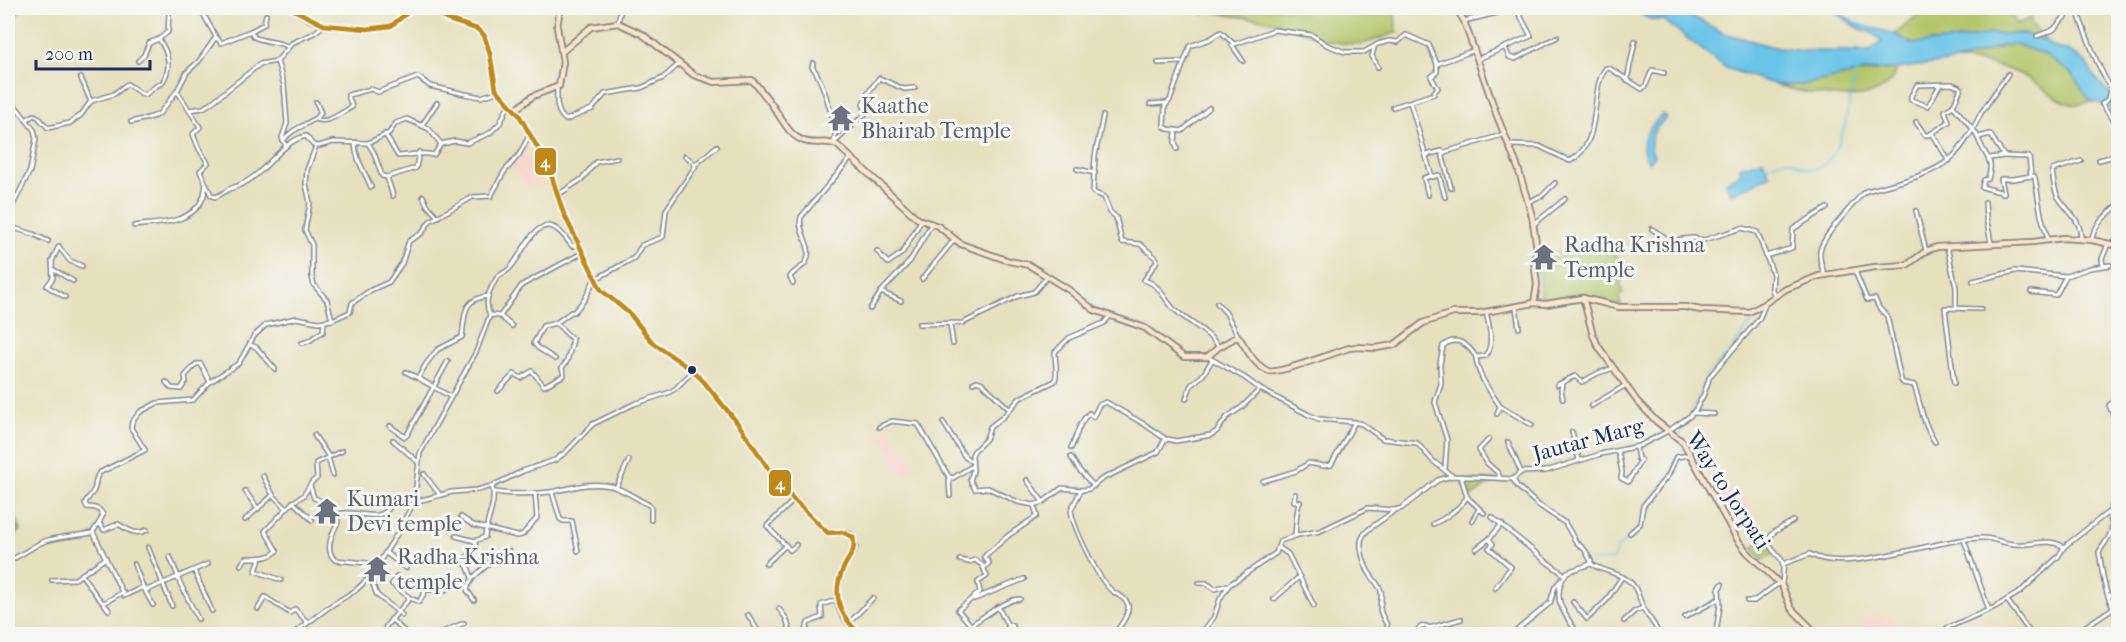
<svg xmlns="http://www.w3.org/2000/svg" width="2126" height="642" viewBox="0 0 2126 642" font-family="'IM FELL French Canon',serif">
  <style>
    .built { fill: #f7d1c9 }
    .green { fill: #b4c569; stroke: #687a64; stroke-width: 1.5 }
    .forest { fill: #8faa5d; stroke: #556c5e; stroke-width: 1.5 }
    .water { fill: #6ac4e8; stroke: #427aa3; stroke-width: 1.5 }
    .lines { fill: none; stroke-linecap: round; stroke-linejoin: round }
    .stream { stroke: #6ac4e8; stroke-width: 1.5 }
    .river { stroke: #6ac4e8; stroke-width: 7 }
    .street-casing { stroke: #80888e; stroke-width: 6 }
    .secondary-casing { stroke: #80888e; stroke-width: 8 }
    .primary-casing { stroke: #80888e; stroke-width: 8 }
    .street { stroke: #fff; stroke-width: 3 }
    .secondary { stroke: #ffe4c6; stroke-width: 4.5 }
    .primary { stroke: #febc70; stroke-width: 5 }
    .bus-1-casing { stroke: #f6f6f2; stroke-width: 9 }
    .bus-1 { stroke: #c08818; stroke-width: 4.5 }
    .bus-dot { fill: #1b2f5e; stroke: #f6f6f2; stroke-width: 2 }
    .labels { text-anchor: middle; stroke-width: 6; stroke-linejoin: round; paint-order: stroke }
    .worship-label { font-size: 22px; fill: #5b616d; stroke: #f6f6f2; text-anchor: start }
    .street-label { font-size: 22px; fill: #1b2f5e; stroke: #f6f6f2 }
    .line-badge { stroke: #f6f6f2; stroke-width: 2 }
    .badge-label { font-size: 16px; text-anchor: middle; font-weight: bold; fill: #fff }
  </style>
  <rect width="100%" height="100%" fill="#f6f6f2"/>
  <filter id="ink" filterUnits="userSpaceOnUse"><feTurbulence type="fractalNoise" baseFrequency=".0167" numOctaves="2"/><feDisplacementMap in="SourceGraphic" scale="12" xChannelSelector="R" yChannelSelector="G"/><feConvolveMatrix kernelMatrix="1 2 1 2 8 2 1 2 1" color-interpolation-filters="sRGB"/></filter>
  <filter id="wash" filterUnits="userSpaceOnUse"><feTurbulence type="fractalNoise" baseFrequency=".008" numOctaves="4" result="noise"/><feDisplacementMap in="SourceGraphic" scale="24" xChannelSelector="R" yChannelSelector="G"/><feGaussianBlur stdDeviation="1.35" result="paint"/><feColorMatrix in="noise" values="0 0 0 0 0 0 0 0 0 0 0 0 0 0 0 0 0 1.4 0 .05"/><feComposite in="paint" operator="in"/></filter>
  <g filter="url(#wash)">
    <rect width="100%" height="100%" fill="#e6e0bd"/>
    <!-- built -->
    <g class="built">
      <polygon points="524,152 531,159 537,159 548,174 531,189 512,168"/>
      <polygon points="886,426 916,466 906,472 897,473 888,455 892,452 879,436"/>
      <polygon points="1731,490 1739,491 1753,509 1755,516 1740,535 1719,494"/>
      <polygon points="1864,617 1890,618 1895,623 1886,634 1862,634"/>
    </g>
    <!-- green -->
    <g class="green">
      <path d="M1206,8h116l17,3 55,-2 3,23c-15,6 -30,12 -45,12 -28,-1 -54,-16 -81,-23 -14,-4 -28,-3 -42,-6 -12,-2 -14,-6 -26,-1l-3,-2z"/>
      <path d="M1930,8h16l4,2 4,-2h52l11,16 14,-6v5l15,18 -21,-7h-35l-43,7 -35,3 -17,-10c13,-8 22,-23 35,-26z"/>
      <path d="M2015,44c21,7 43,15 59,32 7,9 11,19 20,26 -8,0 -16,4 -23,2 -12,-2 -23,-13 -32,-19 -27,-18 -53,-24 -85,-24 21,-4 40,-14 61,-17z"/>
      <path d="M1896,69c-1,4 -3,9 -6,13 -21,26 -87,11 -114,3 40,-1 79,-14 120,-16z"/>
      <polygon points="1605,240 1628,272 1620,283 1623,293 1619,297 1621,305 1612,304 1582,294 1541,300 1537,262 1540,255 1575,250"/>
      <polygon points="1467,480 1500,480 1486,486 1471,497 1463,484"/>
      <polygon points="1767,537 1776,553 1762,560 1752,548"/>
    </g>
    <!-- forest -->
    <polygon class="forest" points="8,508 13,510 21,530 8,544"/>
    <!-- water -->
    <g class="water">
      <polygon points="1322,8 1452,8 1446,12 1437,15 1394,9 1339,11"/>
      <path d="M1632,8h45l46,25 55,15 24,3h68l12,-10 -10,-8 -14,-5 -30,-20h6l22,16 39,10 17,10 35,-3 43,-7h35l20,7 13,8 9,1 20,13 6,12 14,16 11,6v21l-18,-15 -6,-1 -7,-5 -16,-24 -28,-19 -28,-10 -16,2 -33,13 -12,2 -58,8 -25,1 -70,15h-25l-50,-17 -63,-48c-13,2 -21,-5 -31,-12z"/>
      <path d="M1663,114l3,4c-11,10 -21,23 -12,38l-6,6c-12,-20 0,-33 15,-48z"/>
      <polygon points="1763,160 1770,176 1731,194 1726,182 1741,173 1740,167"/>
    </g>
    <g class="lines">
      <!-- stream -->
      <g class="stream">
        <polyline points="1852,20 1869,28"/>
        <path d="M1766,167c7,-4 18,-9 26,-6 6,3 10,7 17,8 36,3 40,-74 47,-98"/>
        <polyline points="1732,349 1759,312"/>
        <polyline points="1692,411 1703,390 1707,376 1727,354"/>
        <polyline points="1680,437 1680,433 1687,420"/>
        <polyline points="1592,561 1613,560 1618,547 1640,530 1645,509 1657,496 1680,457 1682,452 1680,442"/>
      </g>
      <!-- river -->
      <polyline class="river" points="8,23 19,8"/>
    </g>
  </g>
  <g filter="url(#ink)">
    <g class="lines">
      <!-- street casing -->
      <g class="street-casing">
        <g id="street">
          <polyline points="2078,8 2080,19 2097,62 2110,88 2108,99 2102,104 2115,122 2118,134"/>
          <path d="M266,15l-2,9 -13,7 3,6c10,5 22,4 33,9"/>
          <polyline points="1464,21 1509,10"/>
          <polyline points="618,23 621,8"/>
          <polyline points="2037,36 2053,30 2073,8"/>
          <polyline points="216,37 221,43 251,31"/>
          <polyline points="1505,47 1509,57 1515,59 1557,37"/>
          <polyline points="1374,48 1372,56 1378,67"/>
          <polyline points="1478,59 1531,36 1516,8"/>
          <polyline points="138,61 144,55 149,43 159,39 168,32 169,13 172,8"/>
          <polyline points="277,61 284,85 287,123 282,138 286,146"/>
          <polyline points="1243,61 1232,45 1274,30 1312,35 1327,45 1345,52 1364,52 1378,44 1389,41 1398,42 1406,35 1429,45 1437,64"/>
          <path d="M813,63l-1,4c9,9 27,63 22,74"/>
          <polyline points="1158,63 1182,62"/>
          <path d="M2008,74l-27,39 -8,16c5,6 5,11 9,18 7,14 11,15 6,32l-4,1 -2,7 22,6 -3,-14h12l18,-3"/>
          <polyline points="81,78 91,102"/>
          <polyline points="1627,80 1635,41"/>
          <path d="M557,88c0,11 -2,24 9,32l26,-11 13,-15 36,-6 22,-10 16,-14"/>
          <polyline points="177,91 200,127 193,134 199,149 208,163 200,171 206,184"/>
          <polyline points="1410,102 1432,177 1439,175 1445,197"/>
          <polyline points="1150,104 1166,103"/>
          <polyline points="1393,107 1434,94 1434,92 1438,88 1431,77 1437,72 1437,64 1475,50"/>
          <polyline points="1209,108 1182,131 1168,129 1164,126 1165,106 1170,100 1190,46 1210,39 1221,32 1234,44"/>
          <polyline points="189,110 203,108 211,103 260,64 277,61 292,43 314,33 323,26"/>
          <polyline points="8,116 14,104 34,130 36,139 30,171 10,211 10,220 14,228"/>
          <path d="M1103,116l-8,40 -2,36 11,5 6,15 6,5 6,25 18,2 16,14 1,3 -13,19c18,6 18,17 30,29 15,14 33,21 45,38"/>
          <path d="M315,119c12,6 25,-6 37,-12l-4,-12 23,-6 7,3 40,-15 12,9 35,8 16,3 16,-5"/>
          <path d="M26,120l8,-5 4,2 10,11 22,-5 11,-8 10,-14 23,-7 13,-10 15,10 3,1 11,-9 6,-3c10,-15 7,-29 -3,-44"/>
          <polyline points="131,122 152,117 159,114 177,91 187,72 199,61 216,37 200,8"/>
          <polyline points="1916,122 1925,135 1929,135 1949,122 1945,111 1953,106"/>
          <polyline points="422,125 437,103"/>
          <polyline points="1176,132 1175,142 1177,149"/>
          <polyline points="1932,133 1949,161"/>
          <path d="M385,134l13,22c16,0 19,-5 36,-1l7,-11"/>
          <polyline points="1979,137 1990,134 2004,156 1990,158"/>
          <path d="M283,141c9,-14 28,-16 38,-28l-5,-11"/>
          <path d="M355,142c0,17 10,30 16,45"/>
          <polyline points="368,143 374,153 382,176 387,177 393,196"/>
          <polyline points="834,143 865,114 866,111 863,104 868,93 879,78 904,89 915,88"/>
          <path d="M1510,145l29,1 31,15c35,-19 18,-72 36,-93h3l33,21 4,-4 6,-15 12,3"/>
          <polyline points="1426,155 1442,151 1442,153"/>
          <polyline points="2004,156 2029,157 2031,176 2034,176 2035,178 2041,215 2048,239"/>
          <polyline points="2099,160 2118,155"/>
          <polyline points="695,165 717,146"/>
          <polyline points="1077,169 1095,173"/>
          <polyline points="387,177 416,168 419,152"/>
          <polyline points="1451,188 1442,153 1505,134"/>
          <polyline points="558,195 582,179 596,162 617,158"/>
          <polyline points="1428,195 1424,178 1431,176"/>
          <polyline points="423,196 427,205 438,217"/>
          <polyline points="1528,202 1543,195 1555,183"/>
          <polyline points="1985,202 1986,217 1991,243"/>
          <polyline points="1916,211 1926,251"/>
          <polyline points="1534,224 1565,199"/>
          <path d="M134,226c24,-3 58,-2 69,-28 2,-5 2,-10 3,-14l5,11 4,2c7,-2 11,-7 17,-9 10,-3 17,-7 25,-14 15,-12 29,-34 49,-38l7,9 6,1 14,-4 35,1 21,-10 7,-10 11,-4 22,10 12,15 14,-3 12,2 23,-10 10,-10 9,-19"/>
          <polyline points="1652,229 1673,243 1675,240 1693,238 1704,240 1742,228 1757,232 1773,274 1772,290 1775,296"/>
          <polyline points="8,235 14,228 33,234 48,241"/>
          <path d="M2081,239c0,-22 -16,-29 -24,-44 -3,-7 -4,-17 -5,-25l29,-9"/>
          <path d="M2092,240c1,-15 16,-26 26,-35"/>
          <polyline points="2115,245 2118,231"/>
          <polyline points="59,246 52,261 53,278 47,286 65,297"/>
          <polyline points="59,247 70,261 82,266"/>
          <polyline points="1947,247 1956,287 1956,308"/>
          <polyline points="877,251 888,263 902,253 921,221"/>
          <polyline points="1766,256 1792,248 1793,229 1827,208"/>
          <polyline points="2103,265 2102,259 2108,244"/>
          <polyline points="54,270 73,281"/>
          <path d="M1855,271l12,29 8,-1 4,9 8,8 14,64 2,3 11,2c7,20 9,40 21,57"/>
          <path d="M1825,275c-3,-7 -6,-16 -5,-24 3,-16 31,-43 42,-57l4,-3c25,-7 65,-15 84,-32 10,-8 16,-19 23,-30l-20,-23 8,-18 -9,-4 -35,1 -6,11v4l17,6 12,-21"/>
          <polyline points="922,279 954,240"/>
          <polyline points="1973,281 2015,271 2066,276 2090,268 2110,265"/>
          <path d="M793,283l-3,-6c4,-7 14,-9 17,-17 6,-15 -10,-28 -6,-43l50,-59"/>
          <polyline points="881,292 901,301"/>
          <polyline points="2031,292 2056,295 2066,276"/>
          <polyline points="1217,303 1226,313 1238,336"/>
          <polyline points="1516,307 1519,328"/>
          <polyline points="870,309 881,292 910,261 932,223"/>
          <path d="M1486,312c3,13 9,33 -1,44l-9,1c1,18 14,34 24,49l-3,8"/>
          <path d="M490,315c-6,-12 -2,-23 5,-34 3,-7 9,-7 14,-12 11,-10 22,-43 39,-43 10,0 18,13 24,20l7,-1"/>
          <polyline points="500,316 512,326"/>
          <polyline points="332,320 350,312 352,303 371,290 389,282 402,263 409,241 422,233 430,221 473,197 491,196 504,172 519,155 529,136"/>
          <polyline points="919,324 963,323 1018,296 1034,292 1047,277"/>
          <polyline points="950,324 953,344"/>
          <path d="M302,343c13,-2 12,-9 21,-11l1,-10"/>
          <polyline points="250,345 256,347 275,369"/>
          <polyline points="1208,357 1245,378 1260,389 1309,415 1319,419 1354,422 1362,424 1383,439 1417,443 1433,461 1452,476"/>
          <polyline points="555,359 538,348 534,343 543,326 556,323 571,312 574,312 585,299 594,280 634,258 642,245 663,237 666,210 695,167 694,163 685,156"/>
          <polyline points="406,372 418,378"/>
          <polyline points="166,382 171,388 181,389 186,381 185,376 196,364 201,364 210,382"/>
          <polyline points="973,383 977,381 982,383 1009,409"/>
          <polyline points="1562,383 1561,390 1563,399"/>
          <polyline points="1954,383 1945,308 1981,309"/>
          <polyline points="1557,385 1575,376 1582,382 1598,373 1614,368"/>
          <polyline points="498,391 514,374 521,378 532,371 544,386 564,375 562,368 567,361 573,340 556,323"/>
          <path d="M451,397l-33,-19 8,-14 11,-14 25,-13c3,-22 0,-38 26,-41"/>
          <polyline points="1186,399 1191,385 1203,375 1212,360"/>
          <polyline points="2118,399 2109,405 2118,428"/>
          <polyline points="1500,406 1532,425"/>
          <polyline points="1591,406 1626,385"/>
          <polyline points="1694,413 1714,414"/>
          <polyline points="943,422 965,457 971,461"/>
          <polyline points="390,426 405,437 407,435 448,361"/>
          <polyline points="879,427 892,421 918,424 949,477 953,478 972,466"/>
          <polyline points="1572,432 1579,460"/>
          <polyline points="1489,439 1479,450 1487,463 1498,473 1500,478"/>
          <polyline points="393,440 418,462"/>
          <polyline points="1508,442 1521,472"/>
          <path d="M1071,448c7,-13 6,-23 18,-35l4,4 6,-12 7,-3 38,22 23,16"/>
          <polyline points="1618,451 1622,472 1621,478 1628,482 1641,460 1638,459 1636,447"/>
          <polyline points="2115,455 2118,458"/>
          <polyline points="328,457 333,475"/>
          <polyline points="329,457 342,451"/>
          <polyline points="1071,457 1079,470 1094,486"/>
          <path d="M1445,468l2,-28 -12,-38 6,-18 -1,-20 3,-18c13,-11 25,-2 33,11"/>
          <polyline points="424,474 440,495"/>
          <polyline points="263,476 273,495 286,508"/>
          <polyline points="949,477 950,496"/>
          <path d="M1513,479l4,7 20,18 28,19 11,19 9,8 6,11v3c15,9 35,9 44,24 4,7 6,15 9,22 5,9 12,14 14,24"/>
          <polyline points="1027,480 1043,502"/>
          <polyline points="1263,481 1296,471 1309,463 1323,466 1331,465 1355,422"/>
          <path d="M310,486l4,12c10,3 21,14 24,24 -6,12 -14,28 -3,38l42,4"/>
          <polyline points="616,488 629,460"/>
          <path d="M1081,490l-19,-2 -19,14 -9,3 -16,-3 -30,-14 -13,1 -5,-9 3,-9 -1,-16 2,-4 12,-12 4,-12 13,-10 17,-19 35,-17c3,-9 0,-19 0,-29l14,-14 35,-15 6,-7"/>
          <polyline points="245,491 258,509"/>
          <path d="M494,492c18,3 38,2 56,0 20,-3 40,-11 61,-6 12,3 26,13 38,19l2,2v13"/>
          <polyline points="552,492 560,519 563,521 572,521 578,551"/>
          <polyline points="1467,497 1484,513"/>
          <polyline points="794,500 767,526 790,550 796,545"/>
          <polyline points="293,502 312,520"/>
          <polyline points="414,502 420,453 476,352 490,315 500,316 522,285 582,253"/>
          <polyline points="2111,510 2118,482"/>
          <path d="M2108,513c9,19 0,24 -9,39 4,22 5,45 19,63"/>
          <path d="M336,515c19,-8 44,12 56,-11l8,-3 11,5"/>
          <polyline points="461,517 473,525 517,536 522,535 537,518 535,493"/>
          <polyline points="1492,517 1547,562 1565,575"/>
          <polyline points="245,520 273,495"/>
          <polyline points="1472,521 1479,509"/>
          <path d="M99,523l4,-8c-4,-8 -8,-7 -16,-8l-2,-4c2,-5 9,-10 10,-16 1,-6 0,-8 4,-14l46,-23 -14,-22 1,-6 8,-10 17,-9 36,-3 17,-18 29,-19 15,-27 12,-11 30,-7 23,4 13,-2 -5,-20 -13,-15 -2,-8v-32l-7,-15 5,-27 -4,-19 1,-14 9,-24"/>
          <path d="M1433,524c12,-5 27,-16 34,-27l-6,-21"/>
          <polyline points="93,532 124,596 141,588 147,590 208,564"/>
          <polyline points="1630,533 1640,524 1643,506 1669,474 1676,457 1690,455"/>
          <polyline points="456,536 475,541"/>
          <path d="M1295,536c1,-9 1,-28 5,-34l-6,-1 1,-7"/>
          <polyline points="1964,540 1989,610"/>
          <polyline points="148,547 172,606"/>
          <polyline points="1278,547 1288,554 1314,606"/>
          <polyline points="1476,549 1489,539"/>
          <polyline points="386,553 406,568"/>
          <polyline points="170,557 178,576"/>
          <polyline points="260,558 256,571 281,580"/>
          <polyline points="462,560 468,567 472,578"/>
          <polyline points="960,560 969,562 975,560 982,565 987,576 978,582 980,592 958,610 978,634"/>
          <path d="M8,561c14,-5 24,-15 37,-20 16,-5 30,-5 47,-8l7,-10 5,7 14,-6c11,6 17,12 29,6"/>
          <path d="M461,562l15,-13 -1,-8 10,-4c1,-17 12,-34 7,-51"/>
          <polyline points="134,564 144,589 153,605"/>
          <polyline points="766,564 786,545"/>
          <path d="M1783,564l27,-10c34,22 130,-17 173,-16 11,0 21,6 32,6 18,2 33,-7 49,3"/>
          <path d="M241,565l5,-7c10,0 23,1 31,-7l-12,-20 28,-29 10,-6 9,-14 5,-4 -1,-15 13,-6 -15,-22"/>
          <polyline points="984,568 989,563 984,557 987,554 1009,535 1037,516 1034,505"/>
          <polyline points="194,570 212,611"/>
          <polyline points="82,575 96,595 109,610"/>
          <polyline points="397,576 392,584 410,598"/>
          <polyline points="177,577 198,619"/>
          <polyline points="370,577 377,595 402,615"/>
          <polyline points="52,580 75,579 106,558"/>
          <polyline points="1199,583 1206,583 1215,589 1228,585"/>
          <path d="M1782,584c0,-7 4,-20 -2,-26 -6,-6 -9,-9 -13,-17l7,-9 19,-11"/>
          <polyline points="1495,588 1511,567 1489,548 1493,544 1489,539 1502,524"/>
          <polyline points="2109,596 2118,593"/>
          <polyline points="974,599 1024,579"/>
          <polyline points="1274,599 1299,577"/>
          <path d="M474,600l-7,-10c3,-14 17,-20 26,-31l13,-2 3,-6"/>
          <polyline points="2007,600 2031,634"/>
          <polyline points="1747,601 1754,601 1779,583"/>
          <polyline points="1573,602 1587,619 1606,601 1622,577"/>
          <polyline points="104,603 123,592"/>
          <polyline points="998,607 1013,600 1020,599"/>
          <polyline points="258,609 265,597 290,613 295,609 307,622"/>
          <polyline points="779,609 786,618 791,634"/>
          <polyline points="748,615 760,634"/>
          <polyline points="1685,617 1719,599"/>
          <polyline points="391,619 407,634"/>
          <polyline points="1624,621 1635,611 1643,608"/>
          <polyline points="849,623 873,598"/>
          <polyline points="971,625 998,607 1008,626 1012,625 1016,634"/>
          <polyline points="1429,628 1461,619"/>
          <polyline points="1414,633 1421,627 1426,626 1429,628 1427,634"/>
          <polyline points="1716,633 1720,605 1719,589 1722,584"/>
          <polyline points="2097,633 2099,634"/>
          <polyline points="293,634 329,607 356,590 370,577 397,534 414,502 452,492 477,490 492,486 523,471 555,460 566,452 593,424 634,404 668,393 675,389 693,371"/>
          <polyline points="385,634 384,632 386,626 410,598 419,602 426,590 445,590 449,587"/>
          <polyline points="438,634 464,623"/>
          <polyline points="805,634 808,623 822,617 821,605 836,600"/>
          <polyline points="1082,634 1084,632"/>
          <path d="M1114,634c5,-6 16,-19 14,-29 -2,-8 -12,-10 -17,-15 -13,-11 -38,-63 -40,-80l10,-20 8,-1 13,-10 56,-27 6,-11 4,-2 8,2 35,-6 6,-4 10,-14 15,-10 18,-18"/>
          <polyline points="1201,634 1214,617 1220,599 1229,585 1276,553 1280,541 1298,535 1320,531 1368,508 1395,510 1402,508 1438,480 1452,476 1513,479 1521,472 1546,471 1601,454 1639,446 1668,431 1690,416 1696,409 1704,394 1710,376 1759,319 1765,305"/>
          <path d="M1386,634c4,-8 -2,-13 -5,-21 -3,-7 2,-15 0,-22 -3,-8 -9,-13 -13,-20 -18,-42 0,-38 27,-61"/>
          <polyline points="1512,634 1550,603 1555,587 1561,580"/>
          <path d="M1578,634c-14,-21 -29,-37 -11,-62l24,-8"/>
          <polyline points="1943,634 1947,628 1995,607 2020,592 2058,557 2064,547 2111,510 2118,508"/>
          <polyline points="2074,634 2113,608"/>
        </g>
      </g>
      <!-- secondary casing -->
      <g class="secondary-casing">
        <g id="secondary">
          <polyline points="1456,8 1464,21 1497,116 1518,168 1532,216 1537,249 1534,261 1537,285 1534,303"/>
          <path d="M563,51l28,-24 27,-4 24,11 52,41 20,7 38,-2c9,10 19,23 26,34 8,12 13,22 26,27 11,4 23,-1 33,4l81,74 20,7 23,18 48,17 20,4 40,25 25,20 51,18 39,29h23l12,-10 19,-11c9,13 15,28 30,35 9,4 68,-19 81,-23l8,-1 19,1 18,-3 29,-22 30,-10h27l54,-10 12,1 37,-6 36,9h66l16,3 48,2 10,-5 27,-18 33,-13 56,-9 32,-2 19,-14 11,-4 96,-5 30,-4 29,2 26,6"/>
          <polyline points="515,110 533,96 559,86 563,62 557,27 560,8"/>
          <polyline points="1583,298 1593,335 1598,346 1637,401 1656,421 1683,442 1737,539 1747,552 1782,586 1791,608 1817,634"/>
        </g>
      </g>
      <!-- primary casing -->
      <g class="primary-casing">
        <g id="primary">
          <polyline points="290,8 310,19 324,25 367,29 391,26 413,8"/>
          <path d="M432,8l14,11 31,10 7,6 6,19 6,35 23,26 30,53 14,44 38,78 29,24 23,29 40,28 11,11 35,43 31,46 24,29 26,26 8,7 14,-1 7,2 4,3 2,10c-2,9 -10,15 -13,24 -10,28 -4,46 18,63"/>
        </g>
      </g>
      <!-- street -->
      <use href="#street" class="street"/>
      <!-- secondary -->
      <use href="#secondary" class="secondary"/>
      <!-- primary -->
      <use href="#primary" class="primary"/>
      <!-- bus-1 casing -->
      <g class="bus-1-casing">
        <g id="bus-1">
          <polyline points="290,8 324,25 367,29 391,26 413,8"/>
          <path d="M432,8l14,11 31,10 7,6 6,19 6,35 23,26 30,53 14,44 38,78 29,24 23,29 40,28 11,11 35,43 31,46 24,29 34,33 14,-1 11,5c3,16 -3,17 -9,30 -13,26 -5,49 16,67"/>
        </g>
      </g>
      <!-- bus-1 -->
      <use href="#bus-1" class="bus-1"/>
    </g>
  </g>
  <!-- icons -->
  <defs>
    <g id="temple-bare" transform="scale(2.07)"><path d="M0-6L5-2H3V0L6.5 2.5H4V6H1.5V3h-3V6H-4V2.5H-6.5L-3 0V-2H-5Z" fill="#6b7280" stroke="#f6f6f2" stroke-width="2.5" paint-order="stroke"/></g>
  </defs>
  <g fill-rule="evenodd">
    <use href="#temple-bare" x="841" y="118"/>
    <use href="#temple-bare" x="1544" y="257"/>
    <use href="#temple-bare" x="327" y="511"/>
    <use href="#temple-bare" x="377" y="569"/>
  </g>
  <!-- markers -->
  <circle class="bus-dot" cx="692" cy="370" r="5"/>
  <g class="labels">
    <!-- worship labels -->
    <g class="worship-label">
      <text x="861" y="113">Kaathe<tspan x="861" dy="25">Bhairab Temple</tspan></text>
      <text x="1564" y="252">Radha Krishna<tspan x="1564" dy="25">Temple</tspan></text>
      <text x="347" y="506">Kumari<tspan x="347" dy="25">Devi temple</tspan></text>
      <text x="397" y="564">Radha-Krishna<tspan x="397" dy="25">temple</tspan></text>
    </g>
    <!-- street labels -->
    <g class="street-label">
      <text transform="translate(1588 439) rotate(-15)" y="8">Jautar Marg</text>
      <text transform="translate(1729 490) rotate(57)" y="8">Way to Jorpati</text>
    </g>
  </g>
  <g class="line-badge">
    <rect x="534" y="147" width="23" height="29" rx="6" fill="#c08818"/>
    <rect x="768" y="469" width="24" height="28" rx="6" fill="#c08818"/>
  </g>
  <g class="badge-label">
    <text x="545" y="167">4</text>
    <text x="780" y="489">4</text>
  </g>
  <!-- margin -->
  <rect width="2126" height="642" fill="none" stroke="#f6f6f2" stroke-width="30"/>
  <!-- scale -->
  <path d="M36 60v9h114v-9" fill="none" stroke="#1b2f5e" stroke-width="3"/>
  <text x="45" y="60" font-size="18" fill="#1b2f5e" stroke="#f6f6f2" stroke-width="4.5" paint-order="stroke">200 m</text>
</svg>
